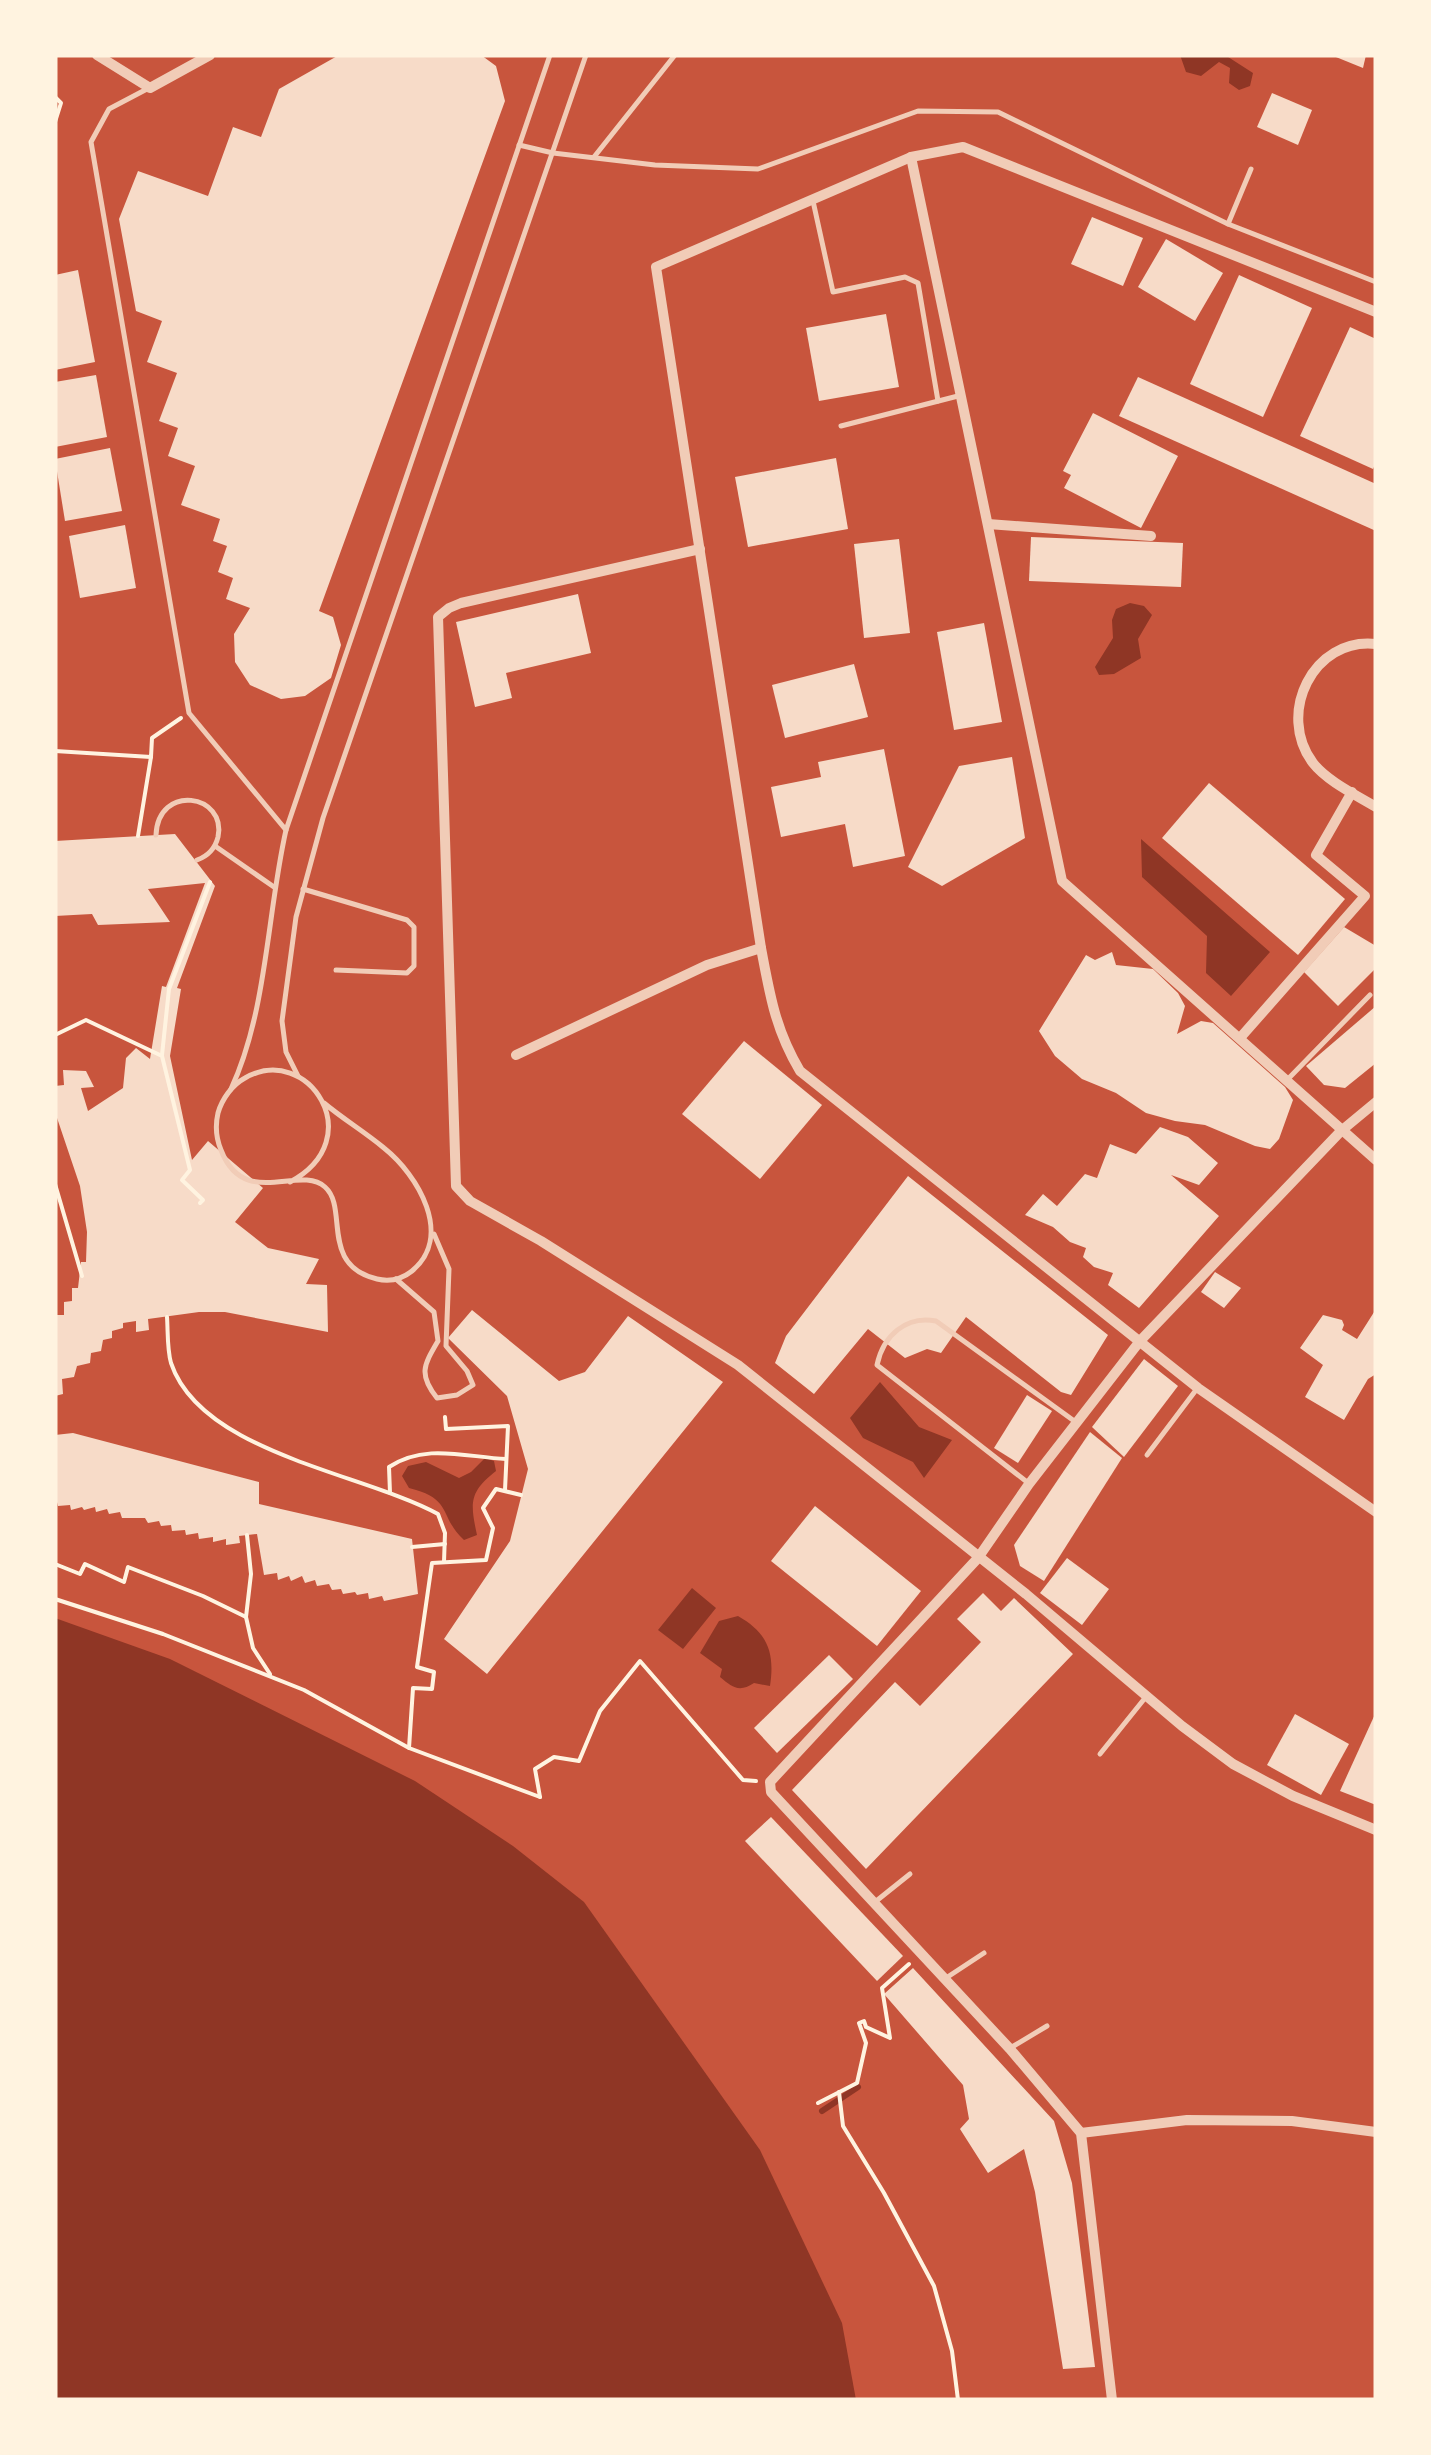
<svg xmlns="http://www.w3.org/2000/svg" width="1431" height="2455" viewBox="0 0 1431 2455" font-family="'Crimson Pro',serif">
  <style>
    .water { fill: #8f3625 }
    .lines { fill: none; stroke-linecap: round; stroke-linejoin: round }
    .stream { stroke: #8f3625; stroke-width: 6 }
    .building { fill: #f7dbc8 }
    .path { stroke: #fff3e0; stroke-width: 4 }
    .service { stroke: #f1ccb7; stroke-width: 5 }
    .minor { stroke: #f1ccb7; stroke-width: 10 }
  </style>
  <rect width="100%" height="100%" fill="#c8553d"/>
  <!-- water -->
  <g class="water">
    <polygon points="1180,55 1225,55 1253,73 1250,86 1239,90 1229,83 1230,68 1219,62 1201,76 1186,72"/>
    <polygon points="1130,603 1144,606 1152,615 1138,639 1141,658 1114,674 1099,675 1095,667 1113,638 1112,620 1116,609"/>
    <polygon points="1141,839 1270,952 1231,996 1206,973 1207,936 1142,877"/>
    <polygon points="880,1382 919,1427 952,1440 924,1478 913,1462 863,1438 850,1418"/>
    <path d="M485,1458l9,3 2,10c-27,21 -26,32 -19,64l-13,5c-26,-24 -10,-41 -55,-52l-7,-12 6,-10 18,-4 33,16 12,-6z"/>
    <polygon points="692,1588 716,1608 683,1649 658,1630"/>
    <path d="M738,1616c30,17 37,37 32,70l-16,-3c-15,10 -22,4 -34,-6l2,-8 -22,-16 19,-32z"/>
    <polygon points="55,1618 170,1659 415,1781 513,1846 584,1902 760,2150 842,2323 856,2400 55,2400"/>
  </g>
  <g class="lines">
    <!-- stream -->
    <polyline class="stream" points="822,2111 858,2087"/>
  </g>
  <!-- building -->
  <g class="building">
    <polygon points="339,55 481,55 496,66 505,101 319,611 333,617 341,645 331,678 305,696 281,699 250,685 235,662 234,634 250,608 226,599 233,578 218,572 227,546 213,541 220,519 181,505 195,466 168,456 178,428 159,421 177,373 147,362 162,321 136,311 119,219 138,171 208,196 233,127 261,137 279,89"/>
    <polygon points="1331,55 1366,55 1363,68"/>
    <polygon points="1272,93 1312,110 1298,145 1257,127"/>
    <polygon points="1092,217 1143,238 1123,286 1071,264"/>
    <polygon points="1166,239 1223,273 1195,321 1138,287"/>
    <polygon points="78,270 95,362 55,370 55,275"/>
    <polygon points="1239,275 1312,308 1263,417 1190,384"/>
    <polygon points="886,314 899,387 819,401 806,328"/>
    <polygon points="1350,327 1376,339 1376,462 1373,469 1300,436"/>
    <polygon points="96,375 107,437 55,447 55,382"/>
    <polygon points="1138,377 1376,484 1376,531 1119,416"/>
    <polygon points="1093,413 1178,456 1141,528 1064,488 1071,475 1063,471"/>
    <polygon points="110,448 122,511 65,521 55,459"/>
    <polygon points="836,458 848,529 748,547 735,477"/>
    <polygon points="125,525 136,588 80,598 69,536"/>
    <polygon points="1031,537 1183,543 1181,587 1029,581"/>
    <polygon points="899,539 910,633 864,638 854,544"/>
    <polygon points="578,594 591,653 506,673 512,698 475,707 456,622"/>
    <polygon points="984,623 1002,722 954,730 937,632"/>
    <polygon points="854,664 868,717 785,738 772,685"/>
    <polygon points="884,749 905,856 853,867 845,824 781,837 771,787 821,777 818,762"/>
    <polygon points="1012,757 1025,838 942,886 908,867 959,766"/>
    <polygon points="1209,783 1345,899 1298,955 1162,838"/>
    <polygon points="175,834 215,886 177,988 181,989 170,1056 192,1160 208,1141 263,1188 235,1222 268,1248 319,1259 306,1284 327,1285 328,1332 225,1312 199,1312 148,1319 149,1330 136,1332 136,1321 123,1323 123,1328 112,1331 112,1338 103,1340 101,1351 91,1353 90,1363 77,1366 74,1377 62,1379 63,1394 55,1396 55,1315 64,1315 64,1302 72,1301 72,1288 78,1288 81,1262 86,1262 87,1232 80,1186 55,1112 55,1086 64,1085 63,1070 86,1071 94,1087 81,1088 88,1111 123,1088 126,1058 136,1048 150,1059 162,986 166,987 205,883 148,889 170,922 98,925 92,914 55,916 55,841"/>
    <polygon points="1344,927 1376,946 1376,968 1338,1006 1304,972"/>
    <polygon points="1112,952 1116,965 1153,969 1178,993 1185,1006 1177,1034 1201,1021 1213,1023 1285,1087 1293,1100 1279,1139 1270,1149 1255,1146 1205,1125 1175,1121 1146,1113 1116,1093 1082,1079 1055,1056 1039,1031 1086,955 1095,960"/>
    <polygon points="1376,1006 1376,1063 1345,1088 1324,1085 1306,1066"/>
    <polygon points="744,1041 822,1105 760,1179 682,1114"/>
    <polygon points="1160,1127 1188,1137 1218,1163 1199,1185 1171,1175 1219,1216 1139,1308 1108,1285 1113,1273 1094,1267 1083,1257 1086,1248 1070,1242 1053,1227 1025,1215 1043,1194 1057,1206 1085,1174 1097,1178 1110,1144 1136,1154"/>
    <polygon points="908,1176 1108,1335 1071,1395 1061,1392 966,1317 941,1353 927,1349 905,1358 868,1329 814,1394 775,1363 786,1336"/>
    <polygon points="1215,1272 1241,1288 1224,1308 1201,1292"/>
    <polygon points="1376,1309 1376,1374 1368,1379 1344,1420 1305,1397 1323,1365 1300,1348 1323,1315 1342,1320 1344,1325 1342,1330 1357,1339"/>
    <polygon points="472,1310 559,1381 585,1372 628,1316 723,1382 487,1674 444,1639 510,1541 528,1469 507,1396 448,1338"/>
    <polygon points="1144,1359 1178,1386 1124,1457 1092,1427"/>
    <polygon points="1027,1395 1052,1411 1018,1463 994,1448"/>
    <polygon points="1090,1432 1122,1458 1044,1581 1020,1566 1014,1545"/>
    <polygon points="73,1433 259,1482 259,1504 412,1539 418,1594 384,1601 382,1596 369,1599 368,1593 357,1595 355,1592 343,1594 341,1589 332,1590 329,1584 317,1586 315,1580 305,1583 302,1576 291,1581 289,1576 278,1580 277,1573 264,1575 257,1534 239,1536 240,1543 226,1545 226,1539 213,1542 213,1537 199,1539 198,1533 186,1535 185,1530 172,1531 171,1525 161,1526 159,1521 148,1523 145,1518 122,1518 120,1512 109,1514 107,1509 96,1512 95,1507 84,1510 82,1507 71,1510 70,1505 58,1506 55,1494 55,1435"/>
    <polygon points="815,1506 921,1591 877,1646 771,1561"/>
    <polygon points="1067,1558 1109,1589 1082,1625 1040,1593"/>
    <polygon points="983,1593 1001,1611 1014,1598 1073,1654 866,1869 792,1790 895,1682 920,1706 981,1642 957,1619"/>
    <polygon points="829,1655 853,1679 777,1753 754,1728"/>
    <polygon points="1376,1712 1376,1805 1340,1791"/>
    <polygon points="1295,1714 1349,1744 1321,1795 1267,1765"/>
    <polygon points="771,1817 903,1956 877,1981 745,1841"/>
    <polygon points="913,1968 1054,2121 1072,2183 1095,2367 1063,2369 1035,2192 1024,2149 988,2173 960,2129 969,2119 963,2085 884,1994"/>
  </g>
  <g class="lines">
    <!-- path -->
    <g class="path">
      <polyline points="55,97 61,103 55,122"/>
      <polyline points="55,751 151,757 152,738 181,718"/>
      <polyline points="138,836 151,757"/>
      <polyline points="55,1035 86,1020 162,1056 190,1170 182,1180 203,1200 200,1203"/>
      <polyline points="162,1055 169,989 210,882"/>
      <polyline points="55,1184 82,1276"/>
      <path d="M167,1317c1,14 0,32 4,46 30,90 192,110 267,151l7,19 -1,29"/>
      <polyline points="445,1417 446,1429 508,1426 505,1490"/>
      <path d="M390,1493l-1,-26c36,-24 76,-10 117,-8"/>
      <polyline points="521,1495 496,1489 483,1508 493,1528 486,1560 432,1563 417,1667 434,1672 432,1689 413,1688 409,1748 540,1797"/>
      <polyline points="247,1535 251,1574 246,1617 253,1648 270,1674"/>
      <polyline points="412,1547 445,1544"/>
      <polyline points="55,1564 80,1574 85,1564 124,1582 128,1567 203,1596 246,1617"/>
      <polyline points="55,1599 163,1634 304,1690 409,1748"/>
      <polyline points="540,1797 535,1769 554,1757 579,1761 600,1711 640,1661 743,1780 756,1781"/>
      <polyline points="839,2092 843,2126 884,2193 934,2286 952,2351 958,2400"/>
      <polyline points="818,2103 857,2083 866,2043 859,2023 864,2021 866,2027 890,2038 882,1988 909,1964"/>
    </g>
    <!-- service -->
    <g class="service">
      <polyline points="147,89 109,109 91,142 189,713 286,830"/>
      <polyline points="519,145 553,153 655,165 758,169 918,111 998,112 1228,224 1376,282"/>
      <polyline points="594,157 675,55"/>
      <polyline points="813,201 833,292 905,277 918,283 938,401"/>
      <polyline points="1228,224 1251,169"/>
      <polyline points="841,426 958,396"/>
      <path d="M156,835c2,-52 71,-41 62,2 -3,12 -10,19 -21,23"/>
      <polyline points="215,846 274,887"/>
      <polyline points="303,889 407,920 414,927 414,966 407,973 336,970"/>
      <polyline points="298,1076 286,1052 282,1021 296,917 323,818 586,55"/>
      <polyline points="1288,1079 1370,995"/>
      <path d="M231,1089c36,-77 36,-175 55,-259l264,-775"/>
      <path d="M290,1182c81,-43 18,-140 -45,-104 -13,7 -23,21 -27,35 -3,13 -2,25 3,37 23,60 78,14 104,37 24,21 -6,78 52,92 13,3 25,0 35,-8 42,-35 6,-96 -28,-123 -19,-16 -41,-29 -60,-45"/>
      <path d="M396,1279l38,33 4,29c-14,24 -20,33 -1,57l20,-3 16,-10 -6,-14 -21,-25 3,-77 -15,-35"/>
      <polyline points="1147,1455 1196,1390"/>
      <path d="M1027,1482l-150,-117c6,-29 29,-50 59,-44l141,102"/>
      <polyline points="1100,1754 1145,1698"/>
      <polyline points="875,1902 910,1874"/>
      <polyline points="946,1978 984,1953"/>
      <polyline points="1012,2047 1047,2026"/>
    </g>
    <!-- minor -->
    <g class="minor">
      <polyline points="97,55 150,88 210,55"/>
      <polyline points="911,157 1062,881 1376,1160"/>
      <path d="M1376,312l-413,-165 -52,10 -255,110 105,681c9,47 14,81 39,123l398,317 178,124"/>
      <polyline points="988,524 1151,536"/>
      <polyline points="700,549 461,603 449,608 438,617 456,1186 470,1201 541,1241 738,1365 1026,1594 1182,1726 1233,1764 1293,1796 1376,1830"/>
      <path d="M1376,644c-63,-7 -100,70 -63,119 14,18 43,32 63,44"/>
      <polyline points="1240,1038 1365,896 1316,855 1352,792"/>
      <polyline points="516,1055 707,965 761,948"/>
      <polyline points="1081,2133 1187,2120 1292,2121 1376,2132"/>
      <polyline points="1112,2400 1081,2133 1010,2049 771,1792 770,1782 978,1558 1029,1484 1140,1341 1341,1131 1376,1102"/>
    </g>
  </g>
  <!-- border -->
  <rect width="1431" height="2455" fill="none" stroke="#fff3e0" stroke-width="115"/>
</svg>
